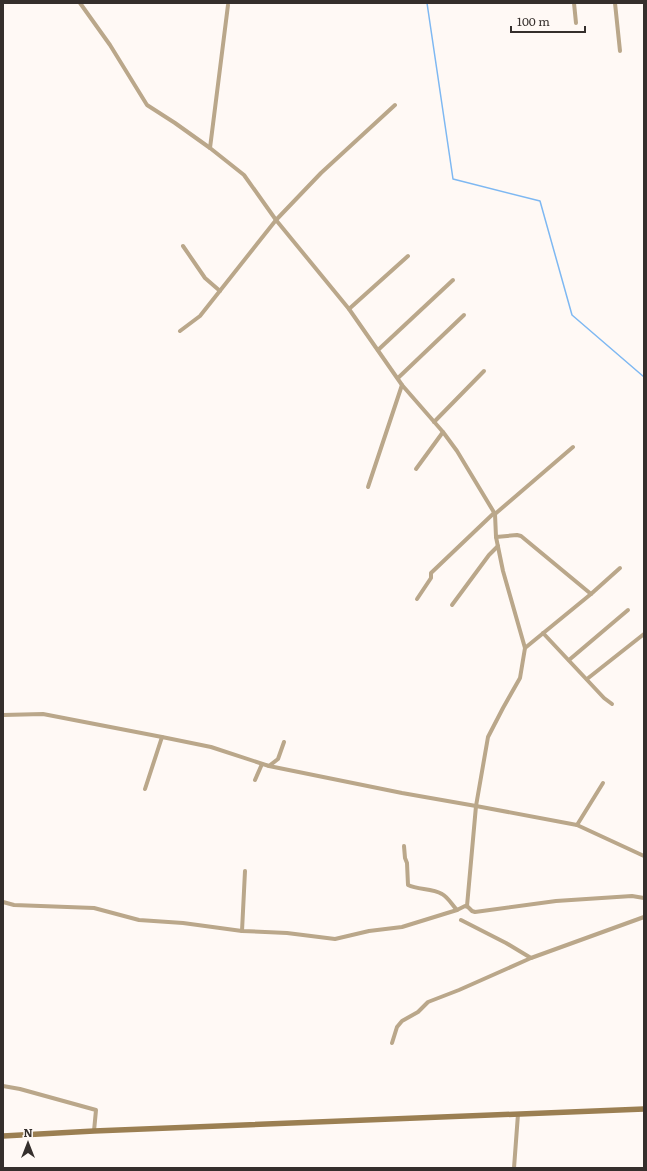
<svg xmlns="http://www.w3.org/2000/svg" width="647" height="1171" viewBox="0 0 647 1171" font-family="Literata,serif">
  <style>
    .lines { fill: none; stroke-linecap: round; stroke-linejoin: round }
    .stream { stroke: #7eb8f2; stroke-width: 1.5 }
    .minor { stroke: #baa78a; stroke-width: 4 }
    .secondary { stroke: #9b7f52; stroke-width: 5.5 }
  </style>
  <rect width="100%" height="100%" fill="#fff9f5"/>
  <g class="lines">
    <!-- stream -->
    <polyline class="stream" points="427,3 453,179 540,201 572,315 644,377"/>
    <!-- minor -->
    <g class="minor">
      <polyline points="80,3 110,45 147,105 175,123 210,148 244,175 276,220 349,309 402,385 443,432 457,451 495,514 496,537 503,571 525,648 520,678 503,708 488,737 476,806 467,906"/>
      <polyline points="574,3 576,23"/>
      <polyline points="615,3 620,51"/>
      <polyline points="210,148 228,5"/>
      <polyline points="183,246 205,278 220,291"/>
      <polyline points="349,309 408,256"/>
      <polyline points="180,331 200,316 276,220 321,173 395,105"/>
      <polyline points="378,350 453,280"/>
      <polyline points="398,378 464,315"/>
      <polyline points="434,422 484,371"/>
      <polyline points="416,469 443,432"/>
      <polyline points="368,487 402,385"/>
      <polyline points="495,514 573,447"/>
      <polyline points="496,537 517,535 521,536 591,594"/>
      <polyline points="417,599 431,578 431,573 494,513"/>
      <polyline points="452,605 489,555 498,546"/>
      <polyline points="543,633 604,698 612,704"/>
      <polyline points="525,648 591,594 620,568"/>
      <polyline points="569,660 628,610"/>
      <polyline points="587,679 644,634"/>
      <polyline points="3,715 43,714 162,737 211,747 269,766 402,793 476,806 577,825 644,856"/>
      <polyline points="269,766 278,759 284,742"/>
      <polyline points="255,780 262,764"/>
      <polyline points="145,789 162,737"/>
      <polyline points="577,825 603,783"/>
      <path d="M404,846l1,12 2,5 1,22c10,5 24,3 34,9 6,3 10,11 15,16"/>
      <polyline points="3,902 14,905 94,908 139,920 183,923 242,931 287,933 335,939 369,931 402,927 457,910 465,906 468,907 472,911 475,912 556,901 632,896 644,898"/>
      <polyline points="461,920 506,943 531,958"/>
      <polyline points="242,931 245,871"/>
      <polyline points="392,1043 397,1027 402,1021 418,1012 428,1002 459,990 531,958 644,917"/>
      <polyline points="3,1086 20,1089 96,1110 94,1131"/>
      <polyline points="514,1168 518,1114"/>
    </g>
    <!-- secondary -->
    <polyline class="secondary" points="3,1136 94,1131 644,1109"/>
  </g>
  <!-- border -->
  <rect width="647" height="1171" fill="none" stroke="#352f2c" stroke-width="8"/>
  <!-- north arrow -->
  <g transform="translate(28 1143)" stroke="#fff9f5" stroke-width="3" paint-order="stroke">
  <path d="M0-3L7 15L0 10L-7 15Z" fill="#352f2c"/>
  <text y="-6" font-size="11" font-weight="bold" text-anchor="middle" fill="#352f2c">N</text>
  </g>
  <!-- scale -->
  <path d="M511 26v6h74v-6" fill="none" stroke="#352f2c" stroke-width="2"/>
  <text x="517" y="26" font-size="12" fill="#352f2c" stroke="#fff9f5" stroke-width="3" paint-order="stroke">100 m</text>
</svg>
